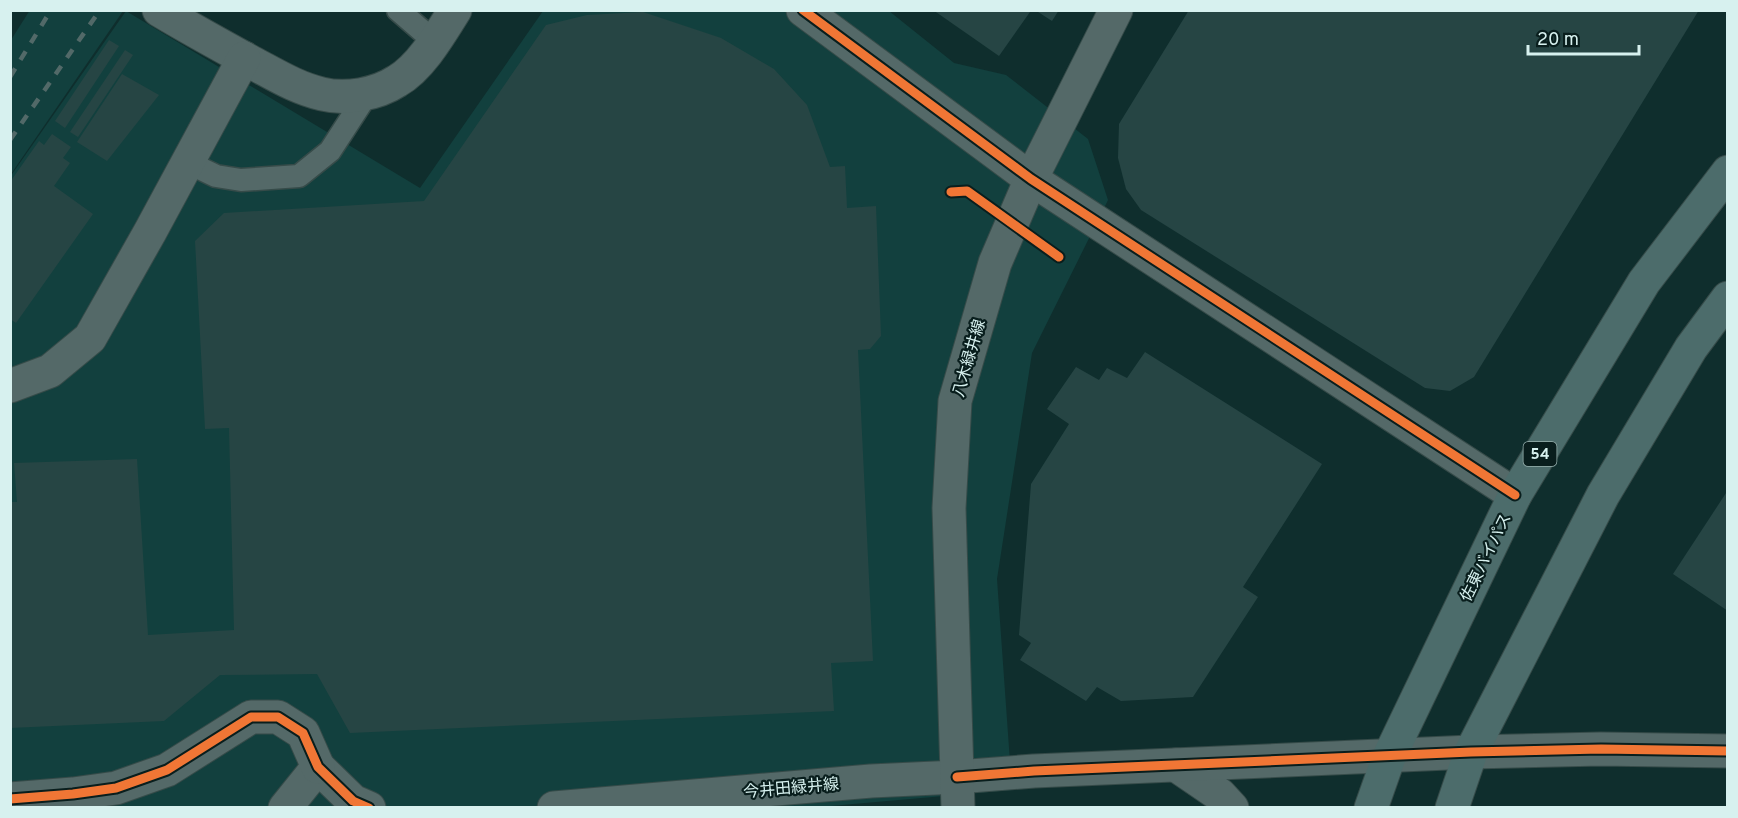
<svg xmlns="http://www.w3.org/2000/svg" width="1738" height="818" viewBox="0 0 1738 818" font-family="Overpass,'Noto Sans JP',sans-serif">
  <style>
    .built { fill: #12403e }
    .building { fill: #264544 }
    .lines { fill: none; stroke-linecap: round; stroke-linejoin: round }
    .service-casing { stroke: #364b49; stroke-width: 25 }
    .minor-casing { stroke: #364b49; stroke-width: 35 }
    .tertiary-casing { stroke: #364b49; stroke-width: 35 }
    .secondary-casing { stroke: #364b49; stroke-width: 35 }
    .trunk-casing { stroke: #364b49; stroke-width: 35 }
    .service { stroke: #546968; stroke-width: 22 }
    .minor { stroke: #546968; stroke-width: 33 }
    .tertiary { stroke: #546968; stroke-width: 33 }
    .secondary { stroke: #546968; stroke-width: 33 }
    .trunk { stroke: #4c6c6b; stroke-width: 33 }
    .rail { stroke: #526968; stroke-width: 4.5; stroke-dasharray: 10 10; stroke-linecap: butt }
    .cycleway-casing { stroke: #091e1d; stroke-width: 13 }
    .cycleway { stroke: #f07635; stroke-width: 9 }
    .labels { text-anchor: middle; stroke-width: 4.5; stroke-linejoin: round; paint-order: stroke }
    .shield { fill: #091e1d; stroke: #99b2b0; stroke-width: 1.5 }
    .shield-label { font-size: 15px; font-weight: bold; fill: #d7f1ef }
    .street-label { font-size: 16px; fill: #d7f1ef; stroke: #091e1d }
  </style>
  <rect width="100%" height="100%" fill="#0f2e2d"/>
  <!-- built -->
  <g class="built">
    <polygon points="30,10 123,11 11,174 11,40"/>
    <polygon points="126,11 420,188 543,11 889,11 954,63 1006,75 1088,139 1108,200 1032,353 997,579 1012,790 808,808 11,807 10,177"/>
  </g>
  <!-- building -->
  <g class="building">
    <polygon points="933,10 1027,10 1030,12 999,56"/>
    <polygon points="1035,10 1059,10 1052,21"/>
    <polygon points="1189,10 1699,10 1474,377 1450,391 1425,388 1141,210 1126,189 1118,158 1119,124"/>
    <polygon points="643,12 721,38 774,69 807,105 830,167 845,166 847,208 876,206 881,336 870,349 858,350 873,661 831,663 834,711 350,733 317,674 220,675 164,721 10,728 10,502 17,502 14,463 137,459 148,635 234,630 229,428 205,429 195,241 224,213 424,201 546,25 587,15"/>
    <polygon points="109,40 119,46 65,128 55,121"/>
    <polygon points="125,50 133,55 78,137 70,132"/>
    <polygon points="122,74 159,95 107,161 77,142"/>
    <polygon points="52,134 71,147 63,158 70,163 54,186 93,214 16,323 10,319 10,182 39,141 44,145"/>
    <polygon points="1145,352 1322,464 1243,587 1258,597 1193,697 1121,701 1097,687 1086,701 1020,660 1031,643 1019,635 1031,484 1069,424 1047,409 1076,367 1099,380 1107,368 1127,378"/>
    <polygon points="1728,490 1728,611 1673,574"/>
  </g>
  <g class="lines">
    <!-- service casing -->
    <g class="service-casing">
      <g id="service">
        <polyline points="398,10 435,42"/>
        <polyline points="187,162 216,176 241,180 299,176 330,151 367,94"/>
      </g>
    </g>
    <!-- minor casing -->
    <g class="minor-casing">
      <g id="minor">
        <polyline points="1176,765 1220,795 1232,808"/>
        <polyline points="285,808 318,767 353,801 369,808"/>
      </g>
    </g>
    <!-- tertiary casing -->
    <g class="tertiary-casing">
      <g id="tertiary">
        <path d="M159,10c30,18 61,35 92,52 23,12 45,26 71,32 24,6 55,0 75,-13 24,-14 43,-47 58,-71"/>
        <polyline points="803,10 1031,179 1515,495"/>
        <polyline points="10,386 50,371 90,338 150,232 244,58"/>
        <polyline points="957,777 1034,771 1471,752 1601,749 1728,751"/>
        <polyline points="10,799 73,794 116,788 167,770 251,717 278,717 303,733 318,767"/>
      </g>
    </g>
    <!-- secondary casing -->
    <g class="secondary-casing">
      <g id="secondary">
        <polyline points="554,808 871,781 957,777"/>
        <polyline points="958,808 949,508 955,401 995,263 1031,179 1116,10"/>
      </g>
    </g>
    <!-- trunk casing -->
    <g class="trunk-casing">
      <g id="trunk">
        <polyline points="1371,808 1389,757 1515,495 1644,282 1728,172"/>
        <polyline points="1452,808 1471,752 1603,495 1691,348 1728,298"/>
      </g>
    </g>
    <!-- service -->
    <use href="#service" class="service"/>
    <!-- minor -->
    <use href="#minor" class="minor"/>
    <!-- tertiary -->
    <use href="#tertiary" class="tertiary"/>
    <!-- secondary -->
    <use href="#secondary" class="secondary"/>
    <!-- trunk -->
    <use href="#trunk" class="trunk"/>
    <!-- rail -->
    <g class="rail">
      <polyline points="10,77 51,10"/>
      <polyline points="10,140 100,10"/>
    </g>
    <!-- cycleway casing -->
    <g class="cycleway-casing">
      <g id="cycleway">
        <polyline points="803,10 1031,179 1515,495"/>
        <polyline points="951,192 967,191 1059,257"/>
        <polyline points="957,777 1034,771 1471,752 1601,749 1728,751"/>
        <polyline points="10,799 73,794 116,788 167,770 251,717 278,717 303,733 318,767 353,801 369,808"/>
      </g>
    </g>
    <!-- cycleway -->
    <use href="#cycleway" class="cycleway"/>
  </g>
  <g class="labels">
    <!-- shield labels -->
    <rect class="shield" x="1523.5" y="442" width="33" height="24" rx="4.5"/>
    <g class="shield-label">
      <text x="1540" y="459">54</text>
    </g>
    <!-- street labels -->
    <g class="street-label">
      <text transform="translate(968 358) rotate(-74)" y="6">八木緑井線</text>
      <text transform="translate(1485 557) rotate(-64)" y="6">佐東バイパス</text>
      <text transform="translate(791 787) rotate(-5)" y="6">今井田緑井線</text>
    </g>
  </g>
  <!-- border -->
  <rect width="1738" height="818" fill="none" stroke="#d7f1ef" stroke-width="24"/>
  <!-- scale -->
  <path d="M1528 45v9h111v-9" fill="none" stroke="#d7f1ef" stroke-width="3"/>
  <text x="1537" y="45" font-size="18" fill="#d7f1ef" stroke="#091e1d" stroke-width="4.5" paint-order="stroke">20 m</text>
</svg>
